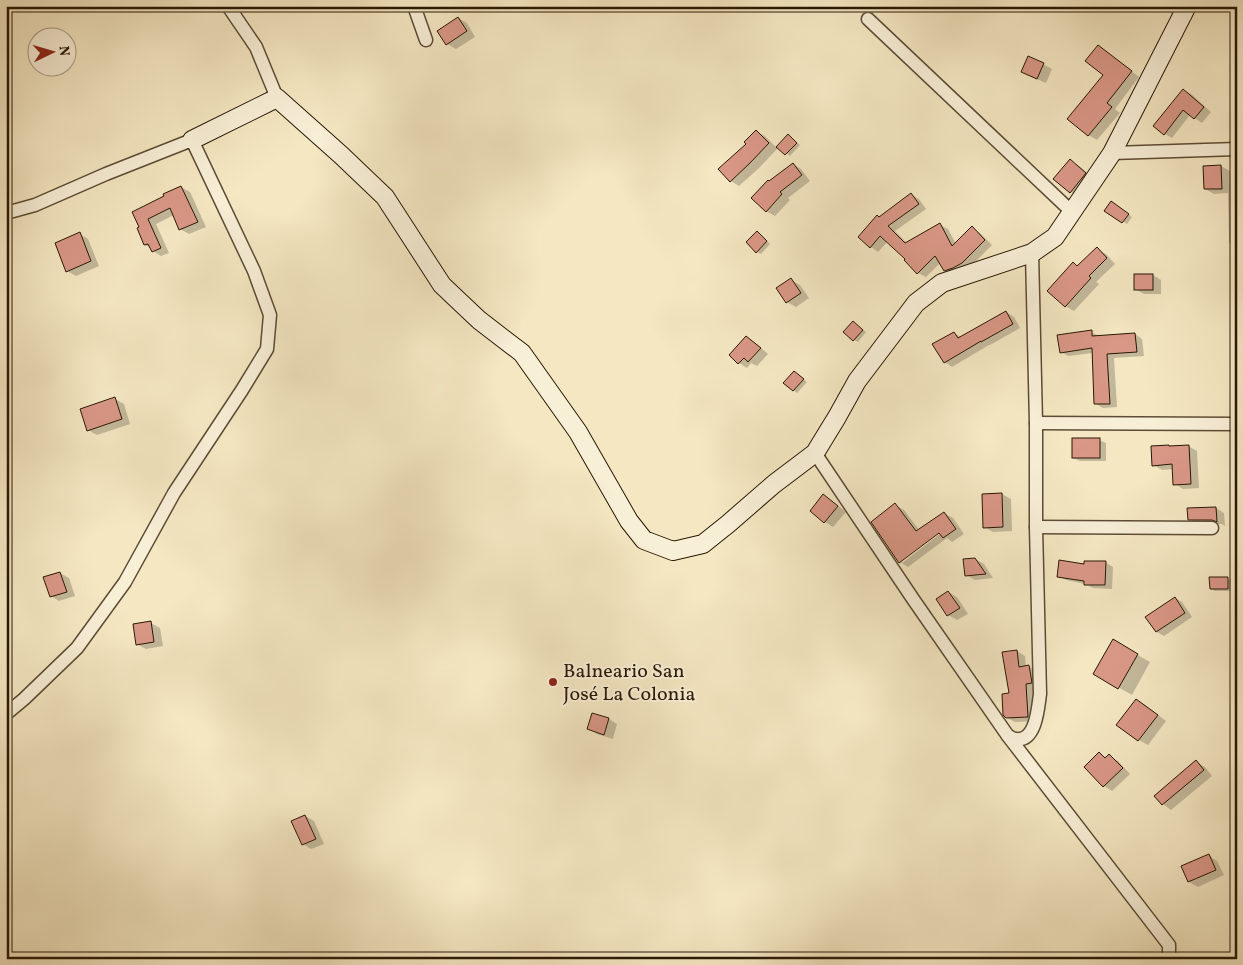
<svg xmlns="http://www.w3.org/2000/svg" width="1243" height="965" viewBox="0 0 1243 965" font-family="Vollkorn,serif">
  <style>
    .shadow { fill: #0003; fill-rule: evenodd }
    .building { fill: #d99786; stroke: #291804 }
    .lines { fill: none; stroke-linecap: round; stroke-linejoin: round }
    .street-casing { stroke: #5c4c34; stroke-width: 15 }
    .secondary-casing { stroke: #291804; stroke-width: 20 }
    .street { stroke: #f8efd7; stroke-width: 12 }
    .secondary { stroke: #f8efd7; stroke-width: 18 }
    .poi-dot { fill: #8f2418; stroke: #f8efd7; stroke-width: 2 }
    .labels { text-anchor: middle; stroke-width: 4; stroke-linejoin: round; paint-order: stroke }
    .poi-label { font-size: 20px; fill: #291804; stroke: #f8efd7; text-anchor: start }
  </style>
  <rect width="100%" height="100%" fill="#f4e7c2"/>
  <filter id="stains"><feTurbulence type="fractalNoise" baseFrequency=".004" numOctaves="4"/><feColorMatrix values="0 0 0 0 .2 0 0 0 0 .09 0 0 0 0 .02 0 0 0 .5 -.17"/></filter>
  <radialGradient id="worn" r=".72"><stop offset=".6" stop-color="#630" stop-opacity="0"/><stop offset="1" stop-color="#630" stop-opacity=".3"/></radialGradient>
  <!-- shadow -->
  <g class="shadow">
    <polygon points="1160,6 1178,6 1172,14"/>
    <polygon points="458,18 467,23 475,37 456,49 447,44"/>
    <polygon points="1098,46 1106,51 1139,77 1115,109 1120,113 1097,140 1088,135 1105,75"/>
    <polygon points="1043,64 1052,69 1046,83 1032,77 1023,72"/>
    <polygon points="1184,90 1191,94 1211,112 1202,123 1190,115 1172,138 1165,134"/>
    <polygon points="756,131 765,136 777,148 788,136 800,145 790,156 779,147 759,168 739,186 731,181 747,144"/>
    <polygon points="1070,161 1079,166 1094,179 1080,197 1071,192 1055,179"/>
    <polygon points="793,164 801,169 810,181 788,198 790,200 775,216 766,211"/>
    <polygon points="1221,166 1230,171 1231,195 1237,195 1237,247 1229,243 1228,193 1214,194 1205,189"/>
    <polygon points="181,187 190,192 206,227 189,234 180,229 174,215 156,224 169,253 161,256 153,251 151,248 145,245 141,228 133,213"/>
    <polygon points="912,195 919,199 926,209 895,231 907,243 940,225 948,229 956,244 972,228 980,233 992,245 970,267 953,275 945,270 940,263 926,277 918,273 888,241 878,252 871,247 880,218"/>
    <polygon points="1115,205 1132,217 1127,224 1106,211"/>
    <polygon points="80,234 88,239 99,266 76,276 67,271"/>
    <polygon points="761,235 770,244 761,254 757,252"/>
    <polygon points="1097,249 1106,254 1115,264 1096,282 1099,284 1074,311 1065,306 1073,264 1078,266"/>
    <polygon points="1153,275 1161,280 1161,294 1144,294 1135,289"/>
    <polygon points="791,280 800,285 809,298 796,307 787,302"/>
    <polygon points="1006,312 1014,317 1020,328 990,345 989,345 952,367 945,362 954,333 961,337"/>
    <polygon points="857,325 866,332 858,342 854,340"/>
    <polygon points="1091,332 1099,336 1135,334 1142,339 1144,356 1114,358 1117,407 1103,408 1096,404 1093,353 1068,356 1061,352"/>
    <polygon points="746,337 754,342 768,354 757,366 751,363 747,368 739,363"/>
    <polygon points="798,375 807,382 797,393 793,390"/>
    <polygon points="115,399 124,404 130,424 97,435 88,430"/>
    <polygon points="1099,440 1106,443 1106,461 1080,461 1073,458"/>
    <polygon points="1188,446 1197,451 1199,488 1183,489 1175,484 1174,469 1162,470 1153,465"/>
    <polygon points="1002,494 1011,499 1012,531 993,532 984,527 983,495"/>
    <polygon points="824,496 832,501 846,512 833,527 825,522"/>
    <path d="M895,505l9,5 15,20 25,-17 9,5 11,16 -12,8 -5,-4 -39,29 -8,-5 -27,-40zM944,528l1,2 -43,33v-3z"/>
    <polygon points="1216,508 1224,513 1225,526 1222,524 1198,524 1189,519"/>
    <polygon points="975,559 984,564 993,578 975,580 966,575"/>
    <polygon points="1105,562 1113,567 1112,589 1093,588 1085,584 1066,580 1058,576 1085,565"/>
    <polygon points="60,573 69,578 75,596 59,601 51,596"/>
    <polygon points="1227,578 1231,580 1232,591 1215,591 1211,589"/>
    <polygon points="948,592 957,597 968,614 957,620 948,615 937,599"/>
    <polygon points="1175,598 1182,602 1192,617 1164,636 1157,632 1147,617"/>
    <polygon points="151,623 160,628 163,646 146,649 137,644"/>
    <polygon points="1113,641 1150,662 1132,695 1095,674"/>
    <polygon points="1017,651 1025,656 1026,667 1028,666 1036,671 1039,687 1033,688 1035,721 1015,722 1006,717"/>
    <polygon points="1136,700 1145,705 1166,721 1148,745 1139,740 1118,725"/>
    <polygon points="609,719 617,724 613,739 597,734 589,729"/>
    <polygon points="1099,754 1107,758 1109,756 1118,761 1130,774 1112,791 1104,786"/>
    <polygon points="1196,762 1205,767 1212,776 1171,810 1163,804"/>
    <polygon points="305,816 314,821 324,844 311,849 303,844"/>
    <polygon points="1209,856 1217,861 1224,875 1198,887 1189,882 1183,867"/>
  </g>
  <!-- building -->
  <g class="building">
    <polygon points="458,17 467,31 446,45 437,31"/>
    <polygon points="1098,45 1132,71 1107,103 1112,107 1088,136 1067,119 1103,75 1085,61"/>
    <polygon points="1028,56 1044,63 1037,79 1021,72"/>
    <polygon points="1183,89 1204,107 1194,119 1183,110 1164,135 1153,126"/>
    <polygon points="756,130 769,143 750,163 730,182 718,169 746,144 744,142"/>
    <polygon points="788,134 797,143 785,155 776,147"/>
    <polygon points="1070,159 1086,173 1070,193 1053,179"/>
    <polygon points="793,163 802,175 780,192 782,194 766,212 751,198 768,180 769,181"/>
    <polygon points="1221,165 1222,189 1204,189 1203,166"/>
    <polygon points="181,186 198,222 179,230 170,208 148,219 161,248 152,252 148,244 144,245 137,228 139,227 132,212 164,196 163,194"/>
    <polygon points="911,193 919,204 888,226 905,243 940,223 952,246 972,226 985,240 962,263 953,268 944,271 935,256 917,274 904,260 905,259 880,236 870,248 858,237 877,215 879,217"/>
    <polygon points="1111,201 1129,214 1122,223 1104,211"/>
    <polygon points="757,231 767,241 756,253 746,242"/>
    <polygon points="80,232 91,261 66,272 55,243"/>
    <polygon points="1097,247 1107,258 1089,276 1091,278 1065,307 1047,291 1073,262 1077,266"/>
    <rect x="1134" y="274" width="19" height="16"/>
    <polygon points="791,278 801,293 786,303 776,288"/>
    <polygon points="1006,311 1013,324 981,342 981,341 944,363 932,344 954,332 958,338"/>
    <polygon points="853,321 863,330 853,341 843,332"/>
    <polygon points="1092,330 1092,336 1135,333 1137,352 1107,354 1110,404 1094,404 1092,348 1060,353 1057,335"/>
    <polygon points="746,336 761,348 748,362 744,358 738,364 729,355"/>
    <polygon points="794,371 804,379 793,391 783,383"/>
    <polygon points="115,397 122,419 87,431 80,409"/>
    <rect x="1072" y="438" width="28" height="20"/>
    <polygon points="1169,445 1169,446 1189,445 1191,484 1173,485 1172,464 1152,466 1151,446"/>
    <polygon points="1002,493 1003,527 983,528 982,494"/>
    <polygon points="823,494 838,506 824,523 810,511"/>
    <polygon points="895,503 916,531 944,512 956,529 943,538 939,533 899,563 871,522"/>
    <polygon points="1216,507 1217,522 1212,520 1188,520 1187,508"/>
    <polygon points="975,558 986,574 965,576 963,559"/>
    <polygon points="1059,560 1084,564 1084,561 1106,561 1105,585 1084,585 1084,581 1057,577"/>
    <polygon points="60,572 67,592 50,597 43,577"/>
    <polygon points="1209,577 1228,577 1228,589 1210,589"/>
    <polygon points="948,591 960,608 947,616 936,599"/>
    <polygon points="1175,597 1185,613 1156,632 1145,617"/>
    <polygon points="151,621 154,642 136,645 133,624"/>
    <polygon points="1113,639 1138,654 1118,689 1093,674"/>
    <polygon points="1017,650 1019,667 1029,665 1032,683 1026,684 1028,717 1006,718 1003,715 1002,694 1009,693 1002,652"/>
    <polygon points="1136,699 1158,715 1138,741 1116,725"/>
    <polygon points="592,713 609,718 604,735 587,729"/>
    <polygon points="1099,752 1105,758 1109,754 1123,768 1103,787 1084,767"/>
    <polygon points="1196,760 1204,770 1162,805 1154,796"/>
    <polygon points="305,815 316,839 302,845 291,821"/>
    <polygon points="1209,854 1216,870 1188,882 1181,866"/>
  </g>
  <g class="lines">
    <!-- street casing -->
    <g class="street-casing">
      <g id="street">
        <polyline points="228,6 256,47 277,98"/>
        <polyline points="414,6 426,40"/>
        <polyline points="868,19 1072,212"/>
        <polyline points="1112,153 1237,149"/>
        <polyline points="6,213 35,205 106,174 192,140 254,271 270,315 267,349 242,390 174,493 125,582 77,648 24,699 6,714"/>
        <polyline points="1036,423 1237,424"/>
        <polyline points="815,453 913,599 1008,736 1169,945 1169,959"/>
        <polyline points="1036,527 1212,528"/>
        <path d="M1008,736c3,1 5,3 8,3 20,3 22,-31 24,-45l-4,-167v-104l-4,-170"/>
      </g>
    </g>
    <!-- secondary casing -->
    <g class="secondary-casing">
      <polyline id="secondary" points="192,140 277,98 341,155 385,197 442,285 479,320 522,353 578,432 629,521 644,540 673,551 703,544 728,524 774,484 815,453 837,417 857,381 916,303 942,283 1032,253 1055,237 1112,153 1187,6"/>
    </g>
    <!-- street -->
    <use href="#street" class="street"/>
    <!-- secondary -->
    <use href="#secondary" class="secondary"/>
  </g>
  <!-- markers -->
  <circle class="poi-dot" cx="553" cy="682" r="5"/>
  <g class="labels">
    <!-- poi labels -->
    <g class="poi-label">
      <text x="563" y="677">Balneario San<tspan x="563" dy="23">José La Colonia</tspan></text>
    </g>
  </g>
  <!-- margin -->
  <rect width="1243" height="965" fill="none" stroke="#f4e7c2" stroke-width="25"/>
  <rect x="8" y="8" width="1228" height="950" fill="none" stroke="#291804" stroke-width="2.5"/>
  <rect x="12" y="12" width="1218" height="940" fill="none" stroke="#291804"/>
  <!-- north arrow -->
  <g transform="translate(52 52) rotate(85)"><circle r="24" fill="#f8efd7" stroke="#a59983"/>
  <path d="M0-4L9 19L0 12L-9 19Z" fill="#8f2418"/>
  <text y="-8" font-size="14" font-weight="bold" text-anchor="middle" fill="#291804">N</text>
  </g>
  <rect width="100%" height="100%" filter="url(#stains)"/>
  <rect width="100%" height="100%" fill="url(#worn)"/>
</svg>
